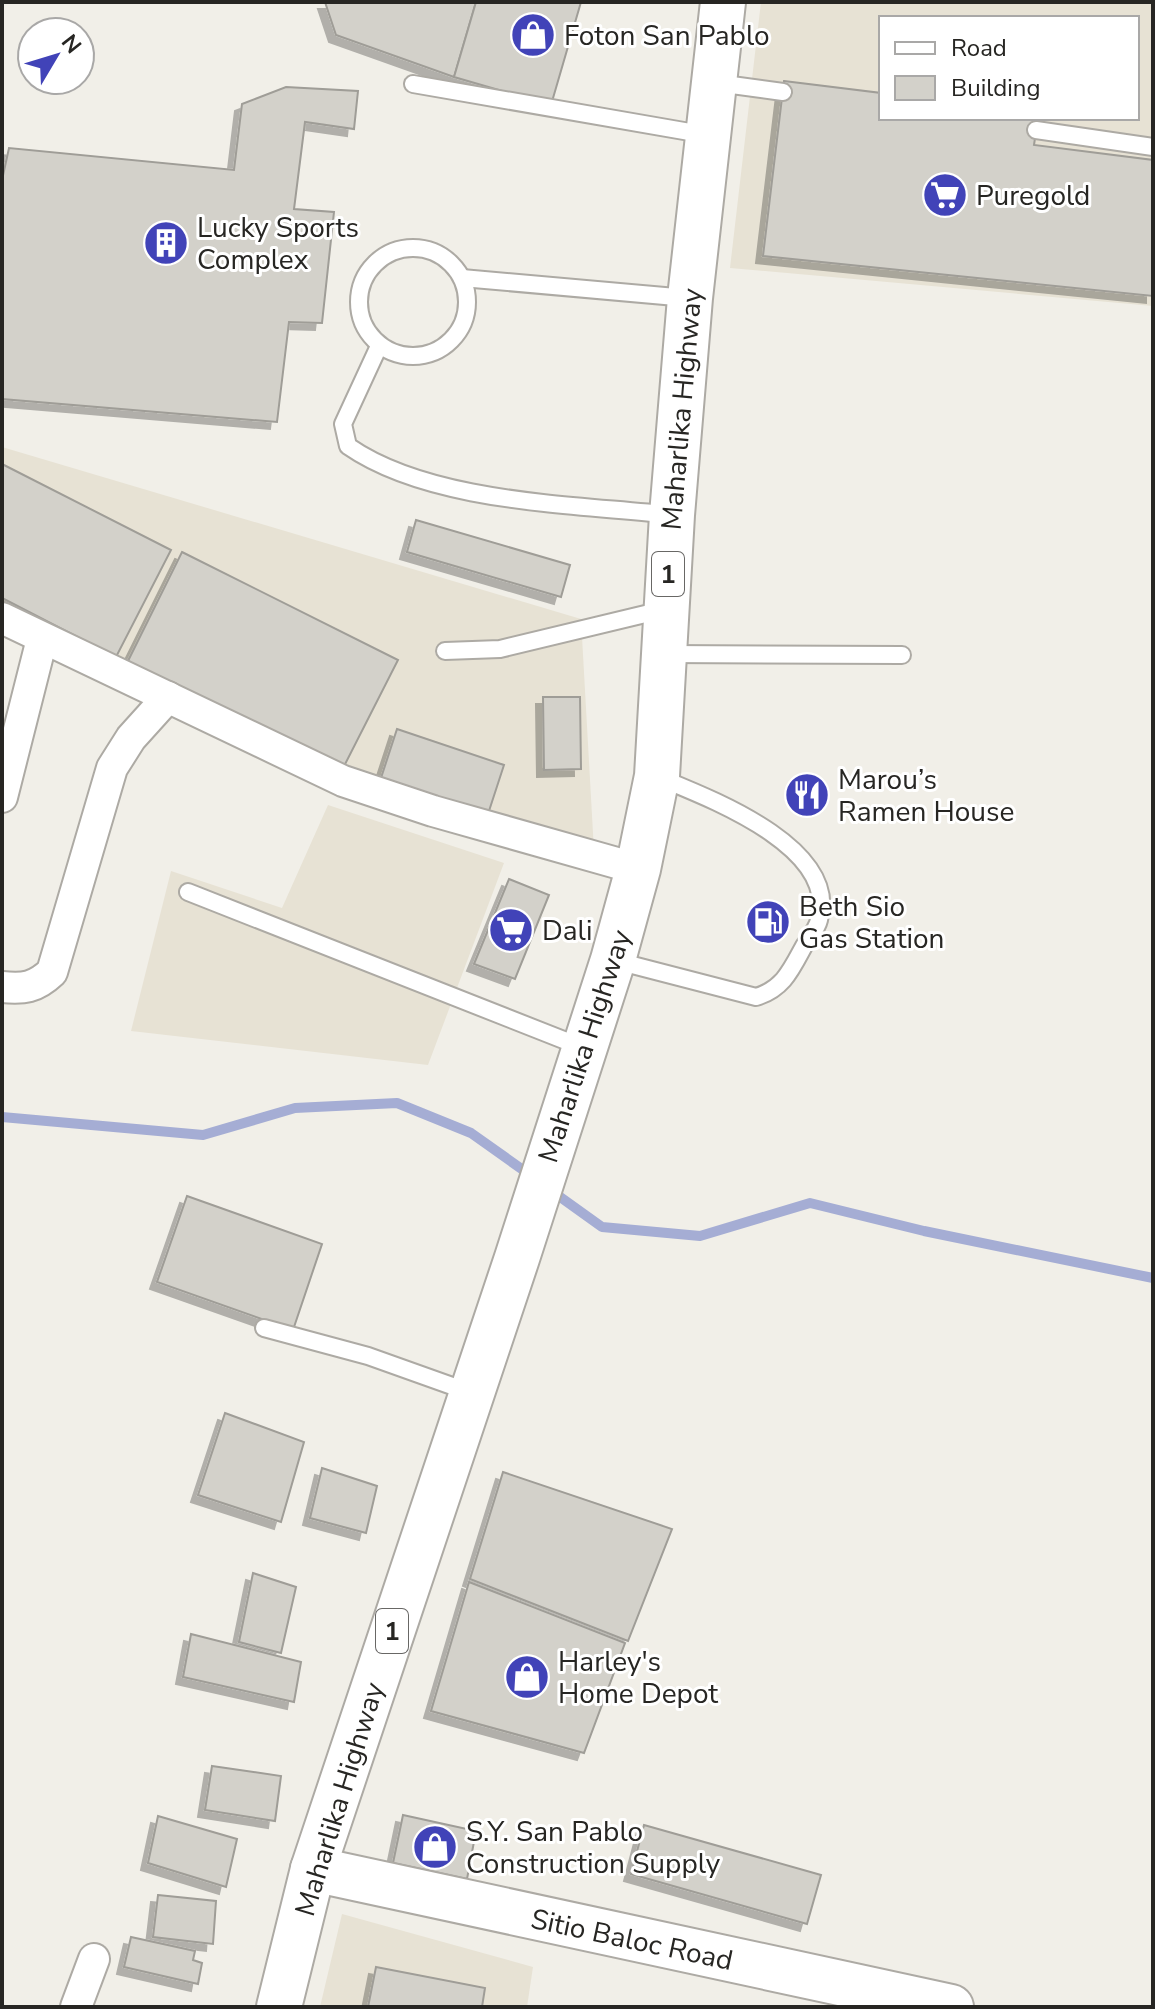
<svg xmlns="http://www.w3.org/2000/svg" width="1155" height="2009" viewBox="0 0 1155 2009" font-family="'Nunito Sans',sans-serif">
  <style>
    .built { fill: #e7e2d4; fill-rule: evenodd }
    .lines { fill: none; stroke-linecap: round; stroke-linejoin: round }
    .stream { stroke: #a5add4; stroke-width: 10 }
    .building { fill: #d3d1ca; stroke: #9f9d97; stroke-width: 2; filter: url(#shadow) }
    .lane-casing { stroke: #adaaa4; stroke-width: 20 }
    .street-casing { stroke: #adaaa4; stroke-width: 34 }
    .secondary-casing { stroke: #adaaa4; stroke-width: 48 }
    .primary-casing { stroke: #adaaa4; stroke-width: 48 }
    .lane { stroke: #fff; stroke-width: 16 }
    .street { stroke: #fff; stroke-width: 30 }
    .secondary { stroke: #fff; stroke-width: 44 }
    .primary { stroke: #fff; stroke-width: 44 }
    .labels { text-anchor: middle; stroke-width: 6; stroke-linejoin: round; paint-order: stroke }
    .shield { fill: #fff; stroke: #686765; stroke-width: 2 }
    .shield-label { font-size: 26px; font-weight: bold; fill: #272623 }
    .poi-label { font-size: 28px; fill: #272623; stroke: #fff; text-anchor: start }
    .street-label { font-size: 28px; fill: #272623; stroke: #fff }
  </style>
  <defs>
    <filter id="shadow"><feDropShadow dx="-7" dy="7" stdDeviation="0" flood-color="#0004"/></filter>
  </defs>
  <rect width="100%" height="100%" fill="#f1efe8"/>
  <!-- built -->
  <g class="built">
    <path d="M761,2h392v304l-423,-38zM881,18h256v100h-256z"/>
    <polygon points="2,447 581,619 594,851 338,779 2,611"/>
    <polygon points="328,805 504,863 428,1065 131,1031 171,871 282,908"/>
    <polygon points="342,1914 533,1967 527,2007 320,2007"/>
  </g>
  <g class="lines">
    <!-- stream -->
    <g class="stream">
      <polyline points="2,1117 203,1135 295,1108 397,1103 471,1133 533,1177"/>
      <polyline points="549,1189 602,1227 700,1236 810,1203 924,1231 1153,1278"/>
    </g>
  </g>
  <!-- building -->
  <g class="building">
    <polygon points="325,2 476,2 454,77 336,35"/>
    <polygon points="476,2 581,2 551,105 454,77"/>
    <polygon points="784,81 881,93 881,118 1038,118 1034,145 1153,160 1153,296 763,256"/>
    <polygon points="286,87 358,91 354,129 305,122 294,209 334,212 322,323 289,322 277,422 2,399 2,180 9,148 234,170 242,104"/>
    <polygon points="2,464 171,550 116,657 2,598"/>
    <polygon points="416,520 570,565 561,597 407,552"/>
    <polygon points="182,552 398,660 338,778 124,669"/>
    <polygon points="543,697 580,697 581,769 544,770"/>
    <polygon points="397,729 504,765 488,814 381,778"/>
    <polygon points="509,879 549,895 515,979 474,964"/>
    <polygon points="187,1196 322,1244 293,1330 157,1282"/>
    <polygon points="225,1413 304,1442 281,1522 198,1495"/>
    <polygon points="322,1468 377,1486 366,1533 310,1518"/>
    <polygon points="503,1472 672,1529 628,1641 470,1579"/>
    <polygon points="253,1573 296,1587 281,1653 239,1642"/>
    <polygon points="469,1582 625,1643 584,1753 431,1711"/>
    <polygon points="191,1634 301,1662 294,1702 183,1677"/>
    <polygon points="212,1766 281,1776 275,1821 205,1810"/>
    <polygon points="403,1815 476,1831 467,1879 393,1863"/>
    <polygon points="158,1816 237,1839 226,1887 148,1863"/>
    <polygon points="644,1825 821,1875 807,1924 631,1874"/>
    <polygon points="158,1895 216,1901 213,1944 153,1937"/>
    <polygon points="131,1937 195,1951 193,1960 202,1963 198,1984 124,1967"/>
    <polygon points="376,1967 485,1988 482,2007 368,2007"/>
  </g>
  <g class="lines">
    <!-- lane casing -->
    <g class="lane-casing">
      <g id="lane">
        <polyline points="717,83 783,92"/>
        <polyline points="413,84 707,135"/>
        <polyline points="1036,130 1153,147"/>
        <circle cx="413" cy="302" r="54"/>
        <polyline points="462,278 687,298"/>
        <path d="M379,346l-36,78 5,22c82,57 224,58 323,69"/>
        <polyline points="445,651 500,649 662,610"/>
        <polyline points="664,654 902,655"/>
        <polyline points="188,892 584,1048"/>
        <path d="M613,960l143,37c27,-8 35,-27 48,-51 5,-8 13,-17 15,-26 21,-73 -110,-122 -161,-143"/>
        <polyline points="264,1328 368,1356 469,1392"/>
      </g>
    </g>
    <!-- street casing -->
    <g class="street-casing">
      <g id="street">
        <polyline points="2,618 343,781 433,811 638,869"/>
        <polyline points="2,797 42,639"/>
        <path d="M2,987c22,2 33,1 50,-15l60,-204 19,-30 37,-41"/>
        <polyline points="76,2007 94,1959"/>
      </g>
    </g>
    <!-- secondary casing -->
    <g class="secondary-casing">
      <polyline id="secondary" points="313,1869 951,2007"/>
    </g>
    <!-- primary casing -->
    <g class="primary-casing">
      <polyline id="primary" points="279,2007 313,1869 517,1258 613,960 638,869 657,776 672,515 690,298 723,2"/>
    </g>
    <!-- lane -->
    <use href="#lane" class="lane"/>
    <!-- street -->
    <use href="#street" class="street"/>
    <!-- secondary -->
    <use href="#secondary" class="secondary"/>
    <!-- primary -->
    <use href="#primary" class="primary"/>
  </g>
  <!-- icons -->
  <defs>
    <g id="shop-disc" transform="scale(2.3)"><circle r="9.5" fill="#4143b8" stroke="#fff"/><path d="M-5-2.5h2.3a2.7 3.5 0 0 1 5.4 0H5L5.5 6h-11ZM-1.5-2.5h3a1.5 2.3 0 0 0-3 0Z" fill="#fff"/></g>
    <g id="supermarket-disc" transform="scale(2.3)"><circle r="9.5" fill="#4143b8" stroke="#fff"/><path d="M-6-5.5h2.5l.6 2H6L4.5 2H-2.5L-4.4-4H-6ZM-1.5 3.2a1.3 1.3 0 1 0 .1 0ZM3 3.2a1.3 1.3 0 1 0 .1 0Z" fill="#fff"/></g>
    <g id="building-disc" transform="scale(2.3)"><circle r="9.5" fill="#4143b8" stroke="#fff"/><path d="M-4-6H4V6H1V3H-1V6H-4ZM-2.5-4.3h1.7v1.8h-1.7ZM.8-4.3h1.7v1.8H.8ZM-2.5-1h1.7V.8h-1.7ZM.8-1h1.7V.8H.8Z" fill="#fff"/></g>
    <g id="restaurant-disc" transform="scale(2.3)"><circle r="9.5" fill="#4143b8" stroke="#fff"/><path d="M-5-6h1v4h1v-4h1v4h1v-4h1v5L-1.5 .5V6h-2V.5L-5-1ZM5-6V6H3V1.5H1.5Q1.5-4 5-6Z" fill="#fff"/></g>
    <g id="fuel-disc" transform="scale(2.3)"><circle r="9.5" fill="#4143b8" stroke="#fff"/><path d="M-5.5-6h7V0h2V4h1.3V-2.5L3-4.5l.8-.8L6-3V5H2.5V1h-1V6h-7ZM-4.2-4.7v3.2H.2V-4.7Z" fill="#fff"/></g>
  </defs>
  <g fill-rule="evenodd">
    <use href="#shop-disc" x="533" y="35"/>
    <use href="#supermarket-disc" x="945" y="195"/>
    <use href="#building-disc" x="166" y="243"/>
    <use href="#restaurant-disc" x="807" y="795"/>
    <use href="#fuel-disc" x="768" y="922"/>
    <use href="#supermarket-disc" x="511" y="930"/>
    <use href="#shop-disc" x="527" y="1677"/>
    <use href="#shop-disc" x="435" y="1847"/>
  </g>
  <g class="labels">
    <!-- shield labels -->
    <g class="shield">
      <rect x="652" y="552" width="32" height="44" rx="6"/>
      <rect x="376" y="1609" width="32" height="44" rx="6"/>
    </g>
    <g class="shield-label">
      <text x="668" y="583">1</text>
      <text x="392" y="1640">1</text>
    </g>
    <!-- poi labels -->
    <g class="poi-label">
      <text x="564" y="45">Foton San Pablo</text>
      <text x="976" y="205">Puregold</text>
      <text x="197" y="237">Lucky Sports<tspan x="197" dy="32">Complex</tspan></text>
      <text x="838" y="789">Marou’s<tspan x="838" dy="32">Ramen House</tspan></text>
      <text x="799" y="916">Beth Sio<tspan x="799" dy="32">Gas Station</tspan></text>
      <text x="542" y="940">Dali</text>
      <text x="558" y="1671">Harley's<tspan x="558" dy="32">Home Depot</tspan></text>
      <text x="466" y="1841">S.Y. San Pablo<tspan x="466" dy="32">Construction Supply</tspan></text>
    </g>
    <!-- street labels -->
    <g class="street-label">
      <text transform="translate(681 409) rotate(-85)" y="10">Maharlika Highway</text>
      <text transform="translate(584 1046) rotate(-72)" y="10">Maharlika Highway</text>
      <text transform="translate(339 1799) rotate(-73)" y="10">Maharlika Highway</text>
      <text transform="translate(632 1939) rotate(12)" y="10">Sitio Baloc Road</text>
    </g>
  </g>
  <!-- border -->
  <rect width="1155" height="2009" fill="none" stroke="#272623" stroke-width="8"/>
  <!-- legend -->
  <rect x="879" y="16" width="260" height="104" fill="#ffffff" stroke="#a9a8a7" stroke-width="2"/>
  <rect x="895" y="42" width="40" height="12" fill="#ffffff" stroke="#a9a8a7" stroke-width="2"/>
  <text x="951" y="56" font-size="24" fill="#272623">Road</text>
  <rect x="895" y="76" width="40" height="24" fill="#d3d1ca" stroke="#a9a8a7" stroke-width="2"/>
  <text x="951" y="96" font-size="24" fill="#272623">Building</text>
  <!-- north arrow -->
  <g transform="translate(56 56) rotate(52)"><circle r="38" fill="#ffffff" stroke="#a9a8a7" stroke-width="2"/>
  <path d="M0-6L14 30L0 20L-14 30Z" fill="#4143b8"/>
  <text y="-12" font-size="22" font-weight="bold" text-anchor="middle" fill="#272623">N</text>
  </g>
</svg>
